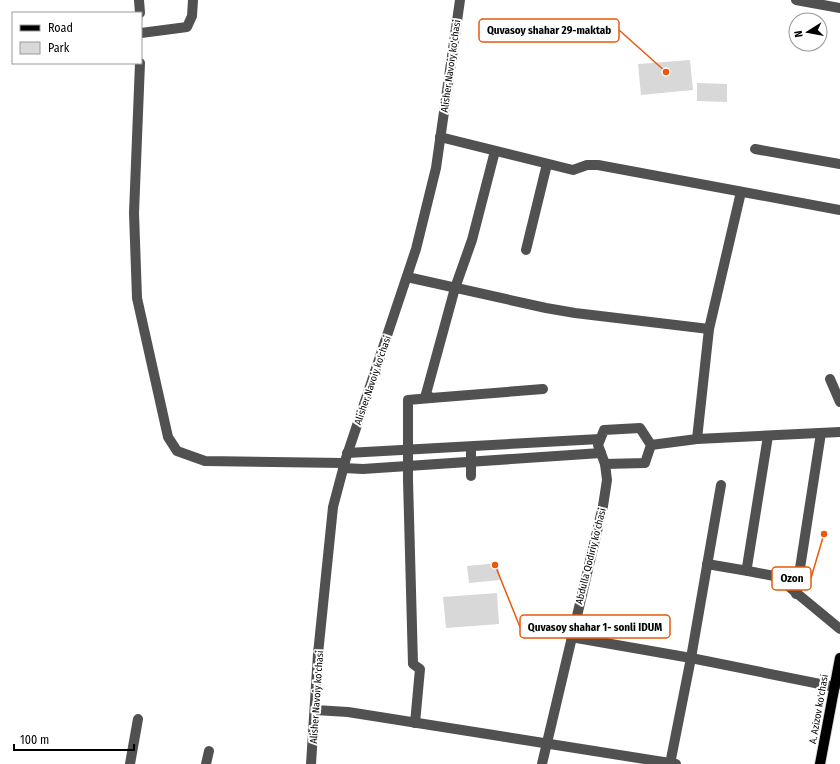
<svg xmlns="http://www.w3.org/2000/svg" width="840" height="764" viewBox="0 0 840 764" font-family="'Fira Sans Condensed',sans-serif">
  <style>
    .green { fill: #d8d8d8 }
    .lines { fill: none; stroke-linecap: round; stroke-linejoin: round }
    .major-casing { stroke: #dbdbdb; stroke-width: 12 }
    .minor { stroke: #515151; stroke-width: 10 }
    .major { stroke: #000; stroke-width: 10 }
    .labels { text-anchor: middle; stroke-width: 4; stroke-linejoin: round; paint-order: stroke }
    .street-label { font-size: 10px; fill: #000; stroke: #fff }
    .leader { fill: none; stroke: #e8590c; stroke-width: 1.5 }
    .callout-dot { fill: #e8590c; stroke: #fff; stroke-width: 1.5 }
    .callout { fill: #fff; stroke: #e8590c; stroke-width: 1.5 }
    .callout-label { font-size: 11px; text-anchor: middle; font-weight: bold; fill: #000 }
  </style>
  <rect width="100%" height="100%" fill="#fff"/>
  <!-- green -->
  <g class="green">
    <polygon points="690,60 693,90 641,95 638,64"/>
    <polygon points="697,83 727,84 727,102 697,101"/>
    <polygon points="498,563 500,580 469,583 467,566"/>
    <polygon points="497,593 499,624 446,628 443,597"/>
  </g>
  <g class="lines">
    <!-- major casing -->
    <g class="major-casing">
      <polyline id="major" points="820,764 840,658"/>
    </g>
    <!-- minor -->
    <g class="minor">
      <polyline points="139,0 140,13"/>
      <polyline points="796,0 840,8"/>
      <polyline points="141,33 187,27 192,16 193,0"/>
      <polyline points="140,63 134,213 137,298 168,437 177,451 205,461 344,463"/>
      <polyline points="440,137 573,170 587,165 598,165 840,210"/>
      <polyline points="755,149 840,164"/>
      <polyline points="495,151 472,240 455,288 426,394 431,398 543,389"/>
      <polyline points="526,250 547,164"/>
      <polyline points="407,277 546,308 575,313 709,329"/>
      <polyline points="830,379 840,402"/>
      <polygon points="640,428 651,445 645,463 605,464 598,445 604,430"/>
      <polyline points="768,436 747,567 748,571 774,576 782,581 840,629"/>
      <polyline points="697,439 709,329 741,192"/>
      <polyline points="651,445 697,439 840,432"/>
      <polyline points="471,447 471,476"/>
      <polyline points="347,453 600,439"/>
      <polyline points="343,468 363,469 601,453"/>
      <polyline points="707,564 748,571"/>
      <polyline points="796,594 821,433"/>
      <polyline points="571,637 691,658 835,687"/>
      <polyline points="315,710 348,712 676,764"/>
      <polyline points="415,723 420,669 413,664 408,480 408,400 431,398"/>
      <polyline points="130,764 138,719"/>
      <polyline points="206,764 209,751"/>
      <polyline points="311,764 318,654 333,507 346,458 416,249 436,168 460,0"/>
      <polyline points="542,764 603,506 607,480 605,464"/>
      <polyline points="670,764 691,658 721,485"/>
    </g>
    <!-- major -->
    <use href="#major" class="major"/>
  </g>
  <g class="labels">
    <!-- street labels -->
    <g class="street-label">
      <text transform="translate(450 66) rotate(-82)" y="4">Alisher Navoiy ko'chasi</text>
      <text transform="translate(372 380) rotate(-71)" y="4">Alisher Navoiy ko'chasi</text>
      <text transform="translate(590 556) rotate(-76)" y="4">Abdulla Qodiriy ko'chasi</text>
      <text transform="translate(316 697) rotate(-86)" y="4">Alisher Navoiy ko'chasi</text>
      <text transform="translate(818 709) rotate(-80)" y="4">A. Azizov ko'chasi</text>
    </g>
  </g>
  <!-- callouts -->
  <path class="leader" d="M666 72L619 30M824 534L811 578M495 565L520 627"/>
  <g class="callout-dot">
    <circle cx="666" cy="72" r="4"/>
    <circle cx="824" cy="534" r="4"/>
    <circle cx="495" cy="565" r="4"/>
  </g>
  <g class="callout">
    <rect x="479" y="19" width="140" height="23" rx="4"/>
    <rect x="772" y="567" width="39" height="23" rx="4"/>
    <rect x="520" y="615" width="150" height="23" rx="4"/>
  </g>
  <g class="callout-label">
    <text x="549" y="34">Quvasoy shahar 29-maktab</text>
    <text x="792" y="582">Ozon</text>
    <text x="595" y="631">Quvasoy shahar 1- sonli IDUM</text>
  </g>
  <!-- legend -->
  <rect x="12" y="12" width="130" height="52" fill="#ffffff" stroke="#999999"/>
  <rect x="20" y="25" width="20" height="6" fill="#000000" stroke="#999999"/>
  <text x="48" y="32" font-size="12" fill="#000000">Road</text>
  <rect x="20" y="42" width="20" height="12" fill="#d8d8d8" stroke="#999999"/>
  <text x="48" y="52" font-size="12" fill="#000000">Park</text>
  <!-- north arrow -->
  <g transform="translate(808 32) rotate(259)"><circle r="19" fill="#ffffff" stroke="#999999"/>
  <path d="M0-3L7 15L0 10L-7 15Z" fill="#000000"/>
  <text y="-6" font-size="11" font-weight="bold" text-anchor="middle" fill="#000000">N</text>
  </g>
  <!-- scale -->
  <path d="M14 744v6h120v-6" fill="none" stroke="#000000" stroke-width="2"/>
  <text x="20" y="744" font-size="12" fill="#000000" stroke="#ffffff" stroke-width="3" paint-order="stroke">100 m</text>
</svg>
